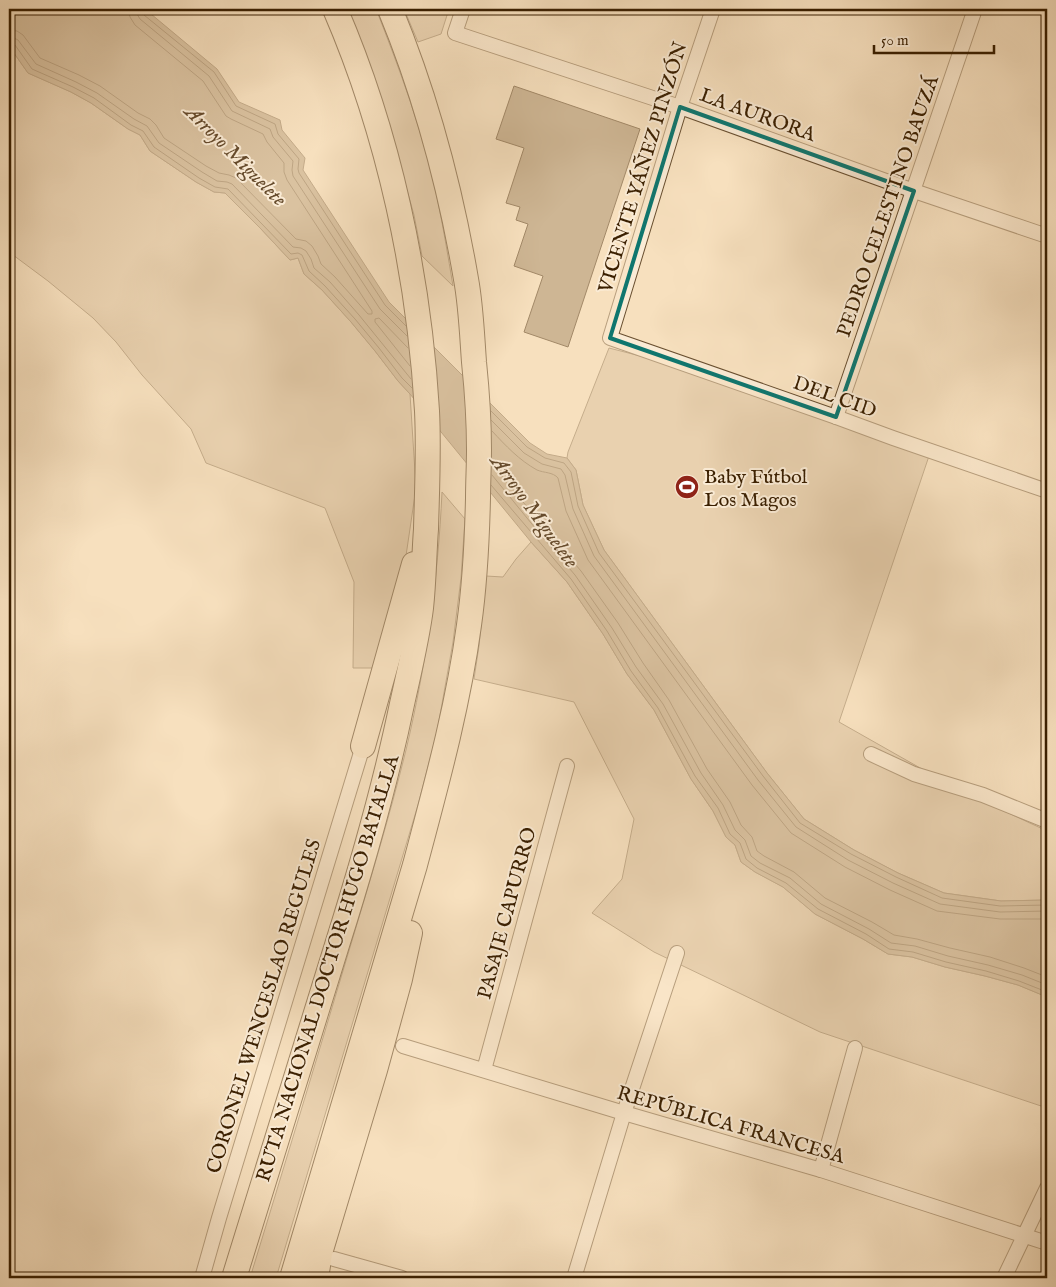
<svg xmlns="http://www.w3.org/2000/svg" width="1056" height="1287" viewBox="0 0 1056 1287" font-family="'IM FELL English',serif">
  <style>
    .green { fill: #d7bf9e; stroke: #886f4f }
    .water { fill: #b79e7d; stroke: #856b4b }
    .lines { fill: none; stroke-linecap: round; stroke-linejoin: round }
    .shore { stroke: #785e3e; stroke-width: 1 }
    .building { fill: #9c8363; stroke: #3a1f00 }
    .minor-casing { stroke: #694f30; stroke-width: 16 }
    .trunk-casing { stroke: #3a1f00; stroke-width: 26 }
    .minor { stroke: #faebd5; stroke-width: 14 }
    .trunk { stroke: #f7e0be; stroke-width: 24 }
    .marked { fill: none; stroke: #0f766e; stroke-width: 4; stroke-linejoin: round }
    .labels { text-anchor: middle; stroke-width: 4; stroke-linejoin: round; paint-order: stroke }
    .street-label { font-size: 20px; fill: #3a1f00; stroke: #faebd5 }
    .poi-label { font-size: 20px; fill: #3a1f00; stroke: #faebd5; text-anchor: start }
    .water-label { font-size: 21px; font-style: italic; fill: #664b2c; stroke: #faebd5 }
  </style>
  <rect width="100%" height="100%" fill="#f7e0be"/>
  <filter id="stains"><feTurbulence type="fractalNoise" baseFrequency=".004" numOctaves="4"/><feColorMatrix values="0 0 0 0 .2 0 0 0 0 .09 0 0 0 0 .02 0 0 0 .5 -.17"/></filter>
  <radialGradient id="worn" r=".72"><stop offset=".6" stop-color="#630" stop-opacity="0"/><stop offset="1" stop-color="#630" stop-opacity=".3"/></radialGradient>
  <!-- green -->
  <g class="green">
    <path d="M347,9h29c24,61 47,123 61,188 6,29 11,59 16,89l-31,-30 -8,-41 -35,-124z"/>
    <polygon points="404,9 449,9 441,34 418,42"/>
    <polygon points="9,46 28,73 71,92 91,103 128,129 140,135 150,151 196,182 214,192 225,193 261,229 290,260 298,258 304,274 322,290 351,322 375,351 398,381 410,394 416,488 403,576 379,668 353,668 354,582 325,508 206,463 191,429 142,375 116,342 93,318 48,281 9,252"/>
    <polygon points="609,348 644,357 929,456 839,722 959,790 1047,831 1047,900 1001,901 944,893 898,873 854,850 804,819 767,773 604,550 583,505 576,470 567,458 568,452"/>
    <path d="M442,492l23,27 -4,59 -8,64 -16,90 -19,73 -142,473h-26c33,-108 66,-216 98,-324 20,-67 41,-135 58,-204 20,-84 32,-171 36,-258z"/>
    <polygon points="531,542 567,582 603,634 627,674 654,710 691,779 713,811 726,837 735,845 741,862 755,872 783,887 815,914 863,939 888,954 912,957 945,967 985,976 1018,985 1047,997 1047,1108 820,1032 654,952 592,913 622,879 634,819 574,702 474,679 479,646 486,576 503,577 516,559"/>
  </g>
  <!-- water -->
  <polygon class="water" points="9,9 145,9 217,69 239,102 280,120 282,130 305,158 303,170 389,302 530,443 547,454 567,458 576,470 583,505 604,550 767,773 804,819 854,850 898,873 944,893 1001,901 1047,900 1047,997 1018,985 985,976 945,967 912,957 888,954 863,939 815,914 783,887 755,872 741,862 735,845 726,837 713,811 691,779 654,710 627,674 603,634 567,582 531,542 410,394 398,381 375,351 351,322 322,290 304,274 298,258 290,260 261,229 225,193 214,192 196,182 150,151 140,135 128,129 91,103 71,92 28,73 9,46"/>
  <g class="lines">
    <!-- shore -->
    <g class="shore">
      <polyline points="136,9 137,14 140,19 209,76 232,111 270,129 273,137 293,161 292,170 293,176 380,309 407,336"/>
      <polyline points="142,9 144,15 214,72 236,106 275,124 278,134 299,159 298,169 299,173 385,305 406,326"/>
      <polyline points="9,30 17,31 23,35 40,58 79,75 100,86 138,113 150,119 156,125 164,138 206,166 219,173 229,175 236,178 296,239 306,241 312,246 318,256 321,264 335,277 368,314 372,314 372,311 287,180 284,172 284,163 267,142 263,134 231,119 226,116 203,81 135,25 130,17 128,9"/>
      <polyline points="9,37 14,38 18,40 36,64 76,82 97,93 134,119 147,126 159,143 202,172 217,181 227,182 232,184 293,247 301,248 306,251 311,259 314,268 330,282 359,315 411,379"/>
      <polyline points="9,44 15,45 32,69 73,87 94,98 131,125 143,131 154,147 199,178 215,187 228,189 291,254 298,253 302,255 309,271 325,286 355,319 379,348 402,378 412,388"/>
      <polyline points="408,348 379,318 375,319 375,322 410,366"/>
      <polyline points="491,411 527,447 545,458 564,463 571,472 578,506 599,553 763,776 800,823 851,854 896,877 942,898 1000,906 1047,905"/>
      <polyline points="491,420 524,453 542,464 561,469 565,475 573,509 594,556 758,780 796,827 848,860 893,883 940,904 1000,912 1047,911"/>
      <path d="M492,431c14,15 27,29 45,39 7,3 16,2 21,8l8,33 22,49 164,225 39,48 54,34 45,23 47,21 63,8h47"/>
      <polyline points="492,464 546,530 581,571 618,623 643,663 669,700 707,769 730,802 741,825 752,837 757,851 764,856 794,872 825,898 872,922 894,935 917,939 950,948 990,957 1024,968 1047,977"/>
      <polyline points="492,475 540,534 575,575 612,628 636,667 663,704 701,773 723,805 735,830 745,840 751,856 760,863 790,878 821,904 869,929 891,943 915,946 948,956 988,965 1022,975 1047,985"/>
      <polyline points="491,485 571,579 607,631 631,671 658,708 695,776 718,808 730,834 740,843 746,859 757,868 786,883 818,909 866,934 889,949 913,952 946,962 986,971 1019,981 1047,992"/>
    </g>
  </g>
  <!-- building -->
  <polygon class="building" points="514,86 640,129 568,347 524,332 543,276 514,266 528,224 516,220 520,207 506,203 524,148 496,139"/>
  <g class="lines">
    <!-- minor casing -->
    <g class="minor-casing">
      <g id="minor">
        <polyline points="463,9 455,33 680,107 914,191 1047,236"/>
        <polyline points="713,9 680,107 610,338 836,417 893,438 1047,491"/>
        <polyline points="836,417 975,9"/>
        <polyline points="871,754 914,774 983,795 1047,821"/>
        <polyline points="403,1046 624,1113 821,1170 1047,1243"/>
        <polyline points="484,1070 567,766"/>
        <polyline points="821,1170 855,1048"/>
        <polyline points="334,1259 402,1278"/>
        <polyline points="202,1278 219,1218 363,746"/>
        <polyline points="574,1278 624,1113 677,953"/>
        <polyline points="1004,1278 1047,1188"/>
      </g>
    </g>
    <!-- trunk casing -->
    <g class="trunk-casing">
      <g id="trunk">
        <polyline points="363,746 414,564"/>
        <path d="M234,1278c34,-111 69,-222 103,-333 25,-79 48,-159 65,-241 7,-32 15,-64 19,-96 3,-27 3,-53 5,-79 1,-39 3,-79 1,-118 -8,-136 -38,-277 -92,-402"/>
        <path d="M292,1278l123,-413c21,-79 43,-158 54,-240 6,-42 8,-84 9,-127 0,-16 1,-32 1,-48 0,-29 -2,-59 -5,-88 -2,-27 -3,-56 -8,-83 -16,-93 -40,-183 -76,-270"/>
        <polyline points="316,1278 320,1253 375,1070 400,979 410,933"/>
      </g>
    </g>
    <!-- minor -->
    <use href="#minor" class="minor"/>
    <!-- trunk -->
    <use href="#trunk" class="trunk"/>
  </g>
  <!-- marked area -->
  <path d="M0 0H1056V1287H0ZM680,107l234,84 -78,226 -226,-79z" fill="#f7e0be" fill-opacity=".55" fill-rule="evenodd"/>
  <path class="marked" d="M680,107l234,84 -78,226 -226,-79z"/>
  <!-- icons -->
  <defs>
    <g id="stadium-disc" transform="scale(1.25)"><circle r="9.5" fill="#8f2418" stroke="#faebd5"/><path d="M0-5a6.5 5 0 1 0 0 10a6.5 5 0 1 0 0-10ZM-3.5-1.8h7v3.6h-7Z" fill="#fff"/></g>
  </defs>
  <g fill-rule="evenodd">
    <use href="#stadium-disc" x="687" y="487"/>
  </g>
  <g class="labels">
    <!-- street labels -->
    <g class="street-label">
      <text transform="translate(758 114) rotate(20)" y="7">LA AURORA</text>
      <text transform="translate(642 167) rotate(-73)" y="7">VICENTE YÁÑEZ PINZÓN</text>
      <text transform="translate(887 206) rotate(-71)" y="7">PEDRO CELESTINO BAUZÁ</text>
      <text transform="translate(835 396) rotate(20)" y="7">DEL CID</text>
      <text transform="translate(506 913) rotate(-75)" y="7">PASAJE CAPURRO</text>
      <text transform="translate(327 968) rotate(-73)" y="7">RUTA NACIONAL DOCTOR HUGO BATALLA</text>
      <text transform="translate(263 1006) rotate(-73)" y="7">CORONEL WENCESLAO REGULES</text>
      <text transform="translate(731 1124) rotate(16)" y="7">REPÚBLICA FRANCESA</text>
    </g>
    <!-- poi labels -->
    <g class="poi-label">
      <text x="704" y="483">Baby Fútbol<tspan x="704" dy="23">Los Magos</tspan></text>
    </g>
    <!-- water labels -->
    <g class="water-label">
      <text transform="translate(236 155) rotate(45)" y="7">Arroyo Miguelete</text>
      <text transform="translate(535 511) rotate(54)" y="7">Arroyo Miguelete</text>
    </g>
  </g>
  <!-- margin -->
  <rect width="1056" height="1287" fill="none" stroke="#f7e0be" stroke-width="30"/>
  <rect x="10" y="10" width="1036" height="1267" fill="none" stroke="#3a1f00" stroke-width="2.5"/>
  <rect x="15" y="15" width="1026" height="1257" fill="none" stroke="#3a1f00"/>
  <!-- scale -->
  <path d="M874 45v8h120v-8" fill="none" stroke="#3a1f00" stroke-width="2.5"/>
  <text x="881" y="45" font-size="15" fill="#3a1f00" stroke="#faebd5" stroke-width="4" paint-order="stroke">50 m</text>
  <rect width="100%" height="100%" filter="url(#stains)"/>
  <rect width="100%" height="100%" fill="url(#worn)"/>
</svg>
